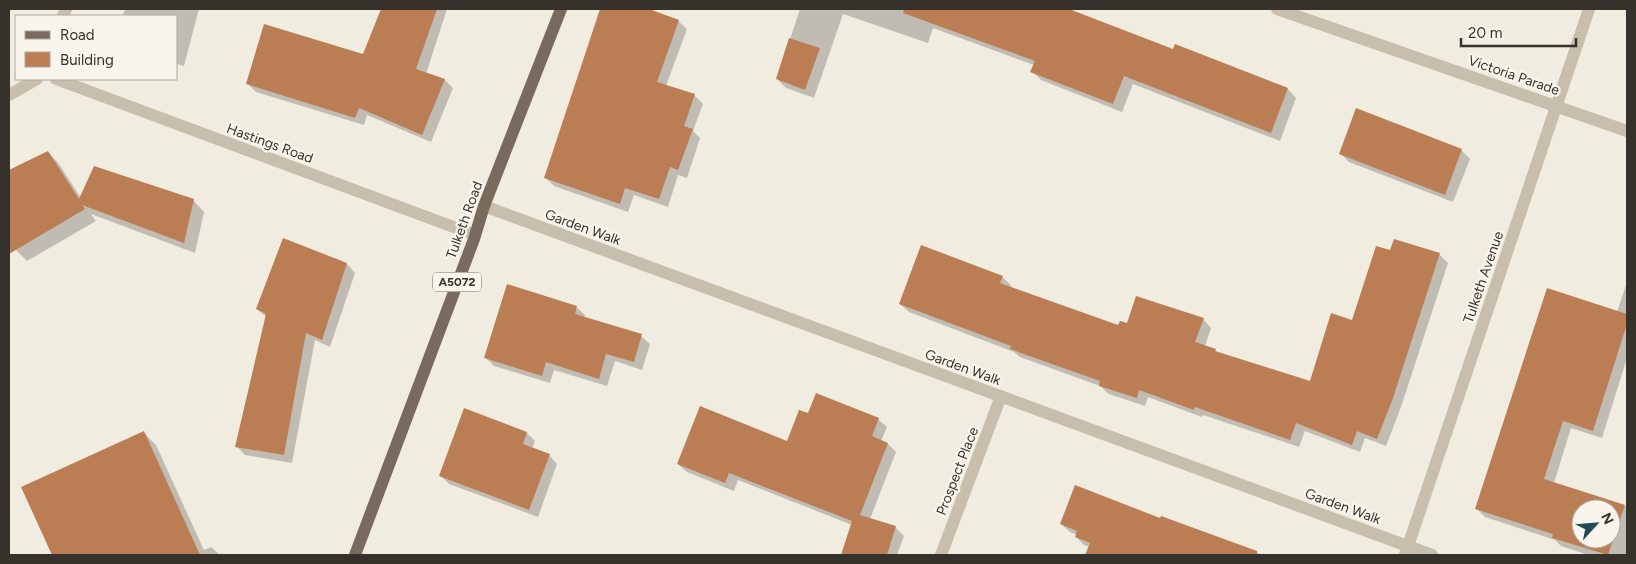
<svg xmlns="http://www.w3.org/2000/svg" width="1636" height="564" viewBox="0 0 1636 564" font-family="Figtree,sans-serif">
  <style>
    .shadow { fill: #0003; fill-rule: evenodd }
    .building { fill: #bb7e54; fill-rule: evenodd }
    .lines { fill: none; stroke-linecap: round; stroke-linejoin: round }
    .minor { stroke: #c8bead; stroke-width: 12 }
    .major { stroke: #786b5e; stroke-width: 12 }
    .labels { text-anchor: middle; stroke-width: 4.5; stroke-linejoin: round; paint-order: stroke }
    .shield { fill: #f9f5ec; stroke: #716c65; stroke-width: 1 }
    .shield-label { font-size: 12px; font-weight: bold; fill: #37312b }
    .street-label { font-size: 14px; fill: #37312b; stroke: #f9f5ec }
  </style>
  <rect width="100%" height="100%" fill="#f1ece0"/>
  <!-- shadow -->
  <g class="shadow">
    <polygon points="125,9 199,9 184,66 176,64 176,16 123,16"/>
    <polygon points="382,9 447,9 426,74 445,80 453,88 431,142 367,115 364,125 256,92 247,83 363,56"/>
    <polygon points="601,9 645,9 678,21 687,29 666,86 694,95 703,104 693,131 700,138 687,178 678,175 668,207 634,195 628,212 554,186 545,177"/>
    <polygon points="800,9 1052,9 1056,10 1056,9 1066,9 1174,50 1288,89 1296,98 1280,141 1133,84 1122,112 1041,80 1032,71 1034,65 933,28 928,43 843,14 814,98 786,88 777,79"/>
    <polygon points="1461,150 1470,159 1453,202 1349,162 1340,153"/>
    <polygon points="48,152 59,164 81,198 193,200 204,212 195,253 91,214 96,221 27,261 16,250 9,236 9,172"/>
    <polygon points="284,239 347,264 355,273 330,347 315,340 292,463 245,455 237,447 266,317 257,309"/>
    <polygon points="1391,252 1439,254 1448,263 1401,407 1386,446 1365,438 1360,452 1305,431 1299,447 1203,415 1202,417 1148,397 1145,406 1109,394 1100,386 1020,357 1014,352 909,312 900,304 1002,277 1011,285 1010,288 1119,327 1128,324 1203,319 1211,328 1205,346 1215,350 1218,353 1310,382 1352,322"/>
    <path d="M1627,282v76l-25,80 -31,-10 -17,55 73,24v48h-38l-28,-9 -6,-6 -70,-23 -9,-9 141,-196zM1581,509h30v30h-30z"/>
    <polygon points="576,307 585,315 584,318 641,336 650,344 642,370 615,361 607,386 554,370 550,383 494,366 486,358"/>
    <polygon points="465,409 527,433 535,441 532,449 549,455 557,464 538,517 449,484 441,476"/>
    <polygon points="809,415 878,419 887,427 881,441 888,444 896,452 870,519 895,527 904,536 897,555 842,555 852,525 738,480 734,491 687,472 678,464 788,443"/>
    <polygon points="143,432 156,445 204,550 211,547 220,555 54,555 23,488"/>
    <polygon points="1161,518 1263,555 1086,555 1090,547 1084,545 1076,537 1077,535 1070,532 1061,524 1161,519"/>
  </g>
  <!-- building -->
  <g class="building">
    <polygon points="381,9 437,9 416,69 445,79 422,135 359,108 355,118 246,84 264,24 363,54"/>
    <polygon points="600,9 649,9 679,20 657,82 695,94 684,126 693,129 678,170 670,167 659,199 625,188 620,204 544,178"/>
    <polygon points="904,9 1069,9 1173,49 1175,44 1288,88 1271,133 1124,76 1113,104 1030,72 1035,61 903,13"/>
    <polygon points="789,38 820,48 805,90 776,79"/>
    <polygon points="1356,108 1462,149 1445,195 1339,154"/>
    <polygon points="48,151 79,199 94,166 194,199 184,243 82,205 85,209 9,254 9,170"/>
    <polygon points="283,238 347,263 322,340 306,333 284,455 235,447 266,314 256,309"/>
    <polygon points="1394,239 1440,253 1393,398 1377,439 1357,431 1352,445 1296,423 1290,440 1195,407 1194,410 1139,390 1137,398 1099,386 1100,381 1010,349 1011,346 899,304 921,245 1003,276 1000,283 1118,325 1120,321 1127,323 1136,296 1204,318 1195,342 1216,349 1215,351 1310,381 1331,313 1352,320 1376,246 1390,250"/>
    <polygon points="507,284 577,306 575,314 642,334 634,362 606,354 599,379 546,362 542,376 484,358"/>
    <path d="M1547,288l80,26v10l-34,107 -30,-10 -19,58 81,26 -17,50 -56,-17 1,-4 -78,-25zM1581,509h30v30h-30z"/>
    <polygon points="816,393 879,418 872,436 888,443 860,515 896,526 887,555 841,555 852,521 729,473 725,483 677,464 700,406 787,441 799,410 808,413"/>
    <polygon points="464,408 527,432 523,444 550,454 529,510 439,476"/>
    <polygon points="144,431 200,555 52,555 21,487"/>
    <polygon points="1075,485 1160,518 1161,516 1257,551 1257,555 1085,555 1090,543 1075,537 1077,531 1060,524"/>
  </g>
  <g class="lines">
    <!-- minor -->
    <g class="minor">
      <polyline points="1277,9 1627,131"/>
      <polyline points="63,16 66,9"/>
      <polyline points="56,79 475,235"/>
      <polyline points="9,95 37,79"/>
      <polyline points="484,206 1432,555"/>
      <polyline points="941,555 1001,396"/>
      <polyline points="1405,555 1589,9"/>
    </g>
    <!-- major -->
    <polyline class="major" points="355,555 474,239 484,206 561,9"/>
  </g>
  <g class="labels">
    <!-- shield labels -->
    <rect class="shield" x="433" y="272.5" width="48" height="19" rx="4"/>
    <g class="shield-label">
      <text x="457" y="286">A5072</text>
    </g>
    <!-- street labels -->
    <g class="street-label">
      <text transform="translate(1514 75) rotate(19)" y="5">Victoria Parade</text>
      <text transform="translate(270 143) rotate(20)" y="5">Hastings Road</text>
      <text transform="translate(464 220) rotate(-70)" y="5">Tulketh Road</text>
      <text transform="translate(583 227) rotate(20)" y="5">Garden Walk</text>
      <text transform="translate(1483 277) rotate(-71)" y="5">Tulketh Avenue</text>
      <text transform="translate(963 367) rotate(20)" y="5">Garden Walk</text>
      <text transform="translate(957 471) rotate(-69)" y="5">Prospect Place</text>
      <text transform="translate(1343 506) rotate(20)" y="5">Garden Walk</text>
    </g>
  </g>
  <!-- border -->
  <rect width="1636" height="564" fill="none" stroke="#37312b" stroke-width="20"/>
  <!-- legend -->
  <rect x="15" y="15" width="162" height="65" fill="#f9f5ec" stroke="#aba79f"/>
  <rect x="25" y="31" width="25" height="8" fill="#786b5e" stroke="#aba79f"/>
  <text x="60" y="40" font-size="15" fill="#37312b">Road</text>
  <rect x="25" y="52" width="25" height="15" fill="#bb7e54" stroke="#aba79f"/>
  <text x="60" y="65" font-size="15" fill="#37312b">Building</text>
  <!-- north arrow -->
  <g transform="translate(1596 524) rotate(64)"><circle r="24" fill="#f9f5ec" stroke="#aba79f"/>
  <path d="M0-4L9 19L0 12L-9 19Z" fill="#244a55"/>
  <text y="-8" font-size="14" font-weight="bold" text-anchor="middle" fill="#37312b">N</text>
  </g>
  <!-- scale -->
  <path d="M1461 38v8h115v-8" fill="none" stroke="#37312b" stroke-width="2.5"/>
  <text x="1468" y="38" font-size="15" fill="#37312b" stroke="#f9f5ec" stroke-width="4" paint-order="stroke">20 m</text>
</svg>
